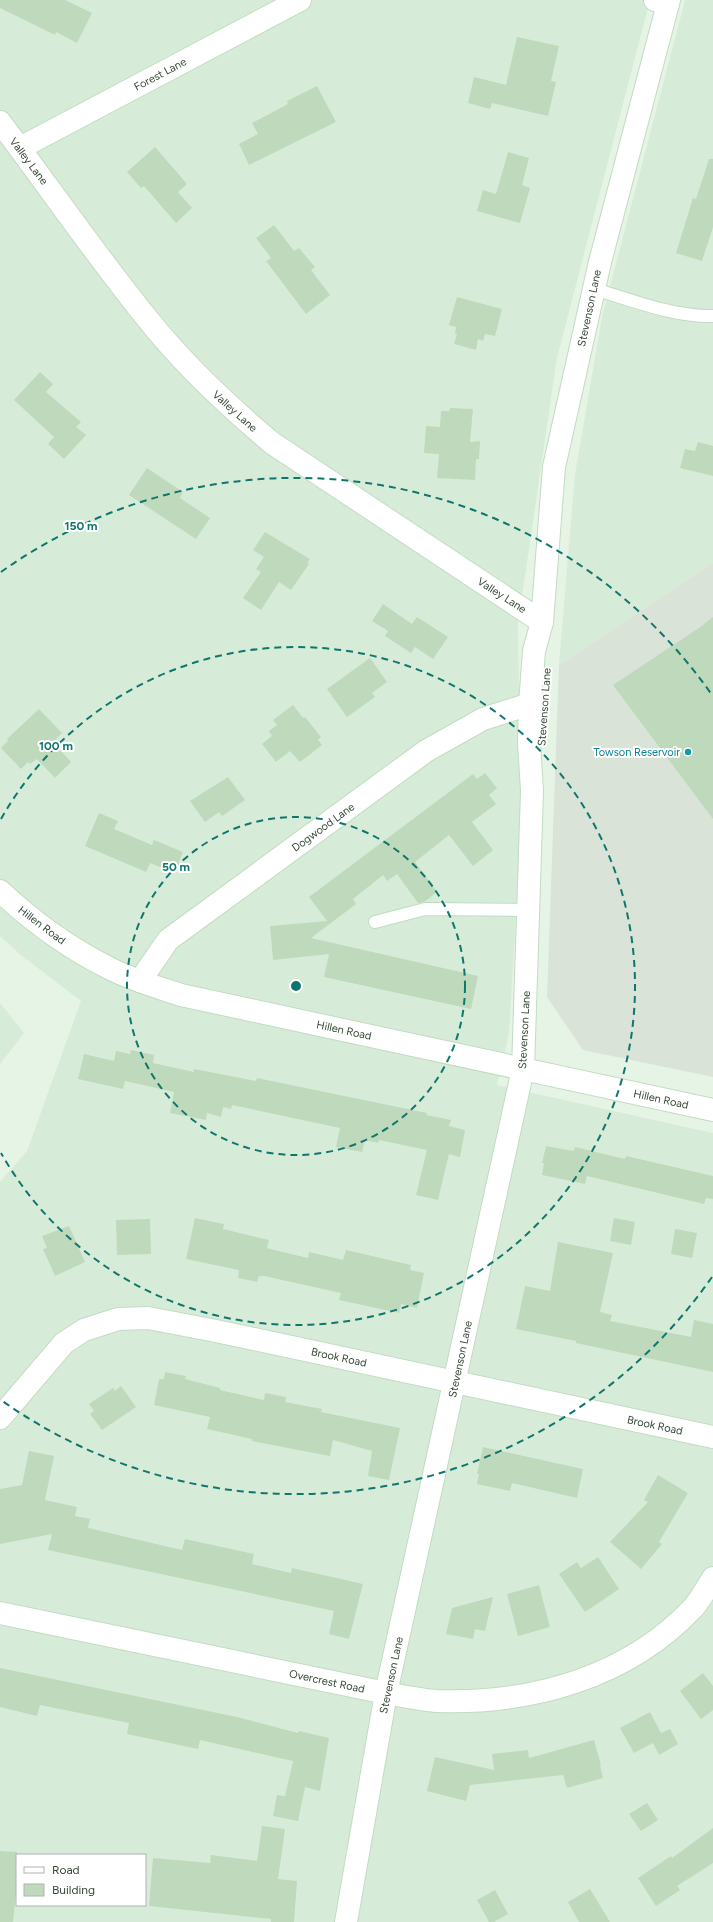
<svg xmlns="http://www.w3.org/2000/svg" width="713" height="1922" viewBox="0 0 713 1922" font-family="Figtree,sans-serif">
  <style>
    .residential { fill: #d7ecd8; fill-rule: evenodd }
    .industrial { fill: #d9e3d8 }
    .building { fill: #bfd9bd }
    .lines { fill: none; stroke-linecap: round; stroke-linejoin: round }
    .service-casing { stroke: #c2dbc2; stroke-width: 14 }
    .minor-casing { stroke: #c2dbc2; stroke-width: 24 }
    .tertiary-casing { stroke: #c2dbc2; stroke-width: 24 }
    .service { stroke: #fff; stroke-width: 12 }
    .minor { stroke: #fff; stroke-width: 22 }
    .tertiary { stroke: #fff; stroke-width: 22 }
    .ring { fill: none; stroke: #0f766e; stroke-width: 2; stroke-dasharray: 7 5 }
    .culture-dot { fill: #0f9aa8; stroke: #fff; stroke-width: 1.5 }
    .labels { text-anchor: middle; stroke-width: 4; stroke-linejoin: round; paint-order: stroke }
    .street-label { font-size: 11px; fill: #354735; stroke: #fff }
    .culture-label { font-size: 11px; fill: #0d838f; stroke: #fff; text-anchor: end }
    .centre { fill: #0f766e; stroke: #fff; stroke-width: 2 }
    .ring-label { font-size: 12px; text-anchor: middle; font-weight: bold; fill: #0f766e; stroke: #fff; stroke-width: 4; stroke-linejoin: round; paint-order: stroke }
  </style>
  <rect width="100%" height="100%" fill="#e6f4e6"/>
  <!-- residential -->
  <g class="residential">
    <path d="M0,0h650l-93,358 -39,266 3,204 -12,206 -12,51 216,48v789h-713v-740l27,-31 54,-150 -59,-45 -22,-20zM17,1855h128v50h-128z"/>
    <polygon points="685,0 713,0 713,563 559,665 575,474 602,317"/>
    <polygon points="0,1003 24,1033 0,1064"/>
  </g>
  <!-- industrial -->
  <polygon class="industrial" points="713,563 713,1077 583,1050 547,997 559,665"/>
  <!-- building -->
  <g class="building">
    <polygon points="0,0 65,0 92,13 77,43 56,32 55,35 0,8"/>
    <polygon points="517,37 559,46 551,81 556,82 548,116 492,103 490,109 468,103 474,77 506,85"/>
    <polygon points="317,86 336,122 249,165 239,144 258,134 252,123 288,104 287,101"/>
    <polygon points="155,147 187,184 178,192 192,208 176,223 144,186 141,188 127,172"/>
    <polygon points="508,152 529,158 522,185 530,188 520,223 477,211 483,190 496,194"/>
    <polygon points="709,159 713,159 713,227 702,261 676,253 693,198 696,199"/>
    <polygon points="274,225 294,251 299,248 315,267 311,270 330,295 306,314 266,261 271,258 256,238"/>
    <polygon points="457,297 502,309 495,336 485,334 483,341 478,339 476,350 454,344 457,334 455,334 456,327 449,325"/>
    <polygon points="40,372 53,384 46,392 81,422 76,427 86,435 64,459 48,444 54,437 14,400"/>
    <polygon points="450,408 473,409 470,442 480,441 479,459 476,459 475,480 437,478 439,454 424,453 426,426 440,427 441,411 449,411"/>
    <polygon points="698,442 713,446 713,476 680,468 685,449 695,451"/>
    <polygon points="147,468 183,492 180,498 210,518 196,539 129,495"/>
    <polygon points="265,532 310,559 307,563 309,564 291,590 279,582 261,610 243,598 261,572 256,569 264,557 253,550"/>
    <polygon points="383,604 412,624 417,617 448,637 433,659 415,647 411,653 385,636 388,631 372,621"/>
    <polygon points="713,617 713,819 613,685 699,628"/>
    <polygon points="370,658 387,682 372,693 375,697 347,717 327,689"/>
    <polygon points="293,705 303,718 305,717 321,737 318,740 322,745 300,762 290,751 276,762 262,744 272,736 269,731 277,725 273,720"/>
    <polygon points="39,709 62,733 53,742 71,762 55,778 37,759 30,764 28,762 21,769 1,748 8,741 7,739"/>
    <polygon points="485,773 497,788 489,795 496,804 472,822 493,850 473,866 449,835 415,862 437,892 424,902 418,903 397,874 387,881 383,875 353,899 356,904 311,938 478,976 471,1009 324,977 329,954 273,960 270,926 327,921 309,897 473,774 477,779"/>
    <polygon points="228,777 245,800 222,816 219,812 205,822 190,801"/>
    <polygon points="99,813 118,821 114,829 152,845 154,840 183,852 174,873 150,863 146,872 85,846"/>
    <polygon points="131,1050 154,1055 153,1063 194,1072 194,1069 256,1081 257,1078 427,1113 426,1115 451,1120 449,1126 465,1130 460,1157 449,1154 438,1200 416,1195 427,1150 379,1140 378,1143 365,1140 362,1152 336,1147 340,1128 232,1105 231,1109 223,1107 221,1117 207,1113 206,1120 170,1113 174,1092 125,1081 123,1089 78,1079 84,1054 114,1061 116,1051 130,1054"/>
    <polygon points="546,1146 574,1151 575,1147 625,1159 626,1156 713,1176 713,1199 706,1198 704,1204 587,1176 585,1184 542,1175 544,1163 542,1163"/>
    <polygon points="195,1218 224,1224 223,1229 269,1240 267,1248 270,1249 308,1258 309,1252 343,1260 346,1250 411,1265 410,1270 424,1273 417,1308 401,1304 399,1313 339,1300 341,1293 264,1276 259,1276 257,1282 238,1278 239,1270 186,1259"/>
    <polygon points="614,1218 635,1222 631,1245 610,1241"/>
    <polygon points="150,1219 151,1254 117,1255 116,1220"/>
    <polygon points="69,1226 85,1262 55,1276 43,1249 47,1248 42,1236"/>
    <polygon points="675,1229 697,1233 692,1258 671,1254"/>
    <polygon points="558,1242 613,1253 600,1312 612,1315 610,1321 691,1337 694,1320 713,1324 713,1372 576,1343 576,1341 516,1329 525,1286 550,1291"/>
    <polygon points="165,1372 186,1376 185,1379 220,1388 220,1390 264,1400 265,1393 286,1397 285,1402 322,1409 321,1412 400,1428 389,1480 368,1476 372,1451 333,1440 330,1456 252,1441 252,1439 207,1429 210,1417 154,1405 159,1379 164,1379"/>
    <polygon points="121,1386 136,1407 102,1430 90,1414 94,1411 89,1404 113,1388 115,1391"/>
    <polygon points="483,1447 583,1469 577,1498 512,1483 510,1491 477,1484 479,1474 477,1474"/>
    <polygon points="29,1451 54,1456 45,1500 77,1507 75,1516 90,1519 88,1528 182,1550 185,1539 254,1554 252,1564 291,1573 292,1568 363,1584 349,1639 329,1634 334,1611 48,1550 52,1534 0,1544 0,1489 22,1485"/>
    <polygon points="658,1475 688,1493 659,1542 662,1544 641,1569 610,1542 648,1502 644,1500"/>
    <polygon points="598,1557 619,1589 585,1612 559,1574 577,1562 581,1568"/>
    <polygon points="539,1585 550,1627 518,1636 507,1594"/>
    <polygon points="493,1597 485,1631 475,1629 473,1639 446,1634 452,1608"/>
    <polygon points="0,1668 237,1717 298,1733 299,1731 329,1738 320,1791 305,1787 298,1821 273,1816 277,1795 285,1796 293,1761 200,1740 198,1749 127,1734 129,1723 40,1705 37,1716 0,1707"/>
    <polygon points="703,1673 713,1686 713,1710 701,1719 680,1691"/>
    <polygon points="650,1712 661,1733 670,1729 678,1744 659,1755 653,1743 634,1753 620,1728"/>
    <polygon points="594,1740 601,1765 600,1765 603,1778 567,1788 563,1775 470,1785 466,1801 427,1791 435,1757 494,1770 492,1754 528,1750 529,1758"/>
    <polygon points="647,1803 658,1820 641,1831 629,1814"/>
    <polygon points="262,1826 285,1829 278,1879 297,1881 294,1922 271,1922 271,1919 149,1906 153,1858 210,1863 211,1855 257,1861"/>
    <polygon points="713,1828 713,1863 677,1886 680,1890 656,1906 638,1878 671,1856 672,1858"/>
    <polygon points="0,1851 17,1852 17,1881 13,1922 0,1922"/>
    <polygon points="590,1889 610,1922 579,1922 568,1902"/>
    <polygon points="495,1890 508,1914 494,1922 489,1922 477,1900"/>
  </g>
  <g class="lines">
    <!-- service casing -->
    <g class="service-casing">
      <g id="service">
        <path d="M594,289c38,11 79,28 119,27"/>
        <polyline points="375,922 425,909 529,910"/>
      </g>
    </g>
    <!-- minor casing -->
    <g class="minor-casing">
      <g id="minor">
        <polyline points="655,0 668,4"/>
        <path d="M0,122c49,65 95,132 146,195 37,47 81,88 126,126l270,179"/>
        <polyline points="20,148 300,0"/>
        <polyline points="140,981 168,940 426,751 483,719 530,704"/>
        <polyline points="0,1418 64,1343 84,1330 118,1319 148,1318 216,1331 713,1437"/>
        <path d="M0,1613l386,80c17,3 35,7 51,8 94,3 190,-23 256,-93 8,-9 14,-21 20,-30"/>
        <polyline points="346,1922 386,1693 523,1069"/>
      </g>
    </g>
    <!-- tertiary casing -->
    <g class="tertiary-casing">
      <g id="tertiary">
        <path d="M0,891c33,31 69,57 109,77 23,12 48,19 72,27l532,115"/>
        <polyline points="523,1069 532,791 529,742 530,704 534,651 542,622 554,467 600,262 669,0"/>
      </g>
    </g>
    <!-- service -->
    <use href="#service" class="service"/>
    <!-- minor -->
    <use href="#minor" class="minor"/>
    <!-- tertiary -->
    <use href="#tertiary" class="tertiary"/>
  </g>
  <!-- distance rings -->
  <g class="ring">
    <circle cx="296" cy="986" r="169"/>
    <path d="M1 819A339 339 0 1 1 1 1153"/>
    <path d="M712 1277A508 508 0 0 1 1 1400M1 572A508 508 0 0 1 712 695"/>
  </g>
  <!-- markers -->
  <circle class="culture-dot" cx="688" cy="752" r="4"/>
  <g class="labels">
    <!-- street labels -->
    <g class="street-label">
      <text transform="translate(160 74) rotate(-28)" y="4">Forest Lane</text>
      <text transform="translate(29 161) rotate(53)" y="4">Valley Lane</text>
      <text transform="translate(589 308) rotate(-78)" y="4">Stevenson Lane</text>
      <text transform="translate(235 411) rotate(42)" y="4">Valley Lane</text>
      <text transform="translate(502 595) rotate(33)" y="4">Valley Lane</text>
      <text transform="translate(544 707) rotate(-86)" y="4">Stevenson Lane</text>
      <text transform="translate(323 827) rotate(-36)" y="4">Dogwood Lane</text>
      <text transform="translate(42 925) rotate(37)" y="4">Hillen Road</text>
      <text transform="translate(344 1030) rotate(12)" y="4">Hillen Road</text>
      <text transform="translate(524 1030) rotate(-87)" y="4">Stevenson Lane</text>
      <text transform="translate(661 1099) rotate(12)" y="4">Hillen Road</text>
      <text transform="translate(339 1357) rotate(12)" y="4">Brook Road</text>
      <text transform="translate(460 1359) rotate(-78)" y="4">Stevenson Lane</text>
      <text transform="translate(655 1425) rotate(12)" y="4">Brook Road</text>
      <text transform="translate(391 1675) rotate(-78)" y="4">Stevenson Lane</text>
      <text transform="translate(327 1681) rotate(12)" y="4">Overcrest Road</text>
    </g>
    <!-- culture labels -->
    <g class="culture-label">
      <text x="680" y="756">Towson Reservoir</text>
    </g>
  </g>
  <circle cx="296" cy="986" r="6" class="centre"/>
  <g class="ring-label">
    <text x="81" y="530">150 m</text>
    <text x="56" y="750">100 m</text>
    <text x="176" y="871">50 m</text>
  </g>
  <!-- legend -->
  <rect x="16" y="1854" width="130" height="52" fill="#ffffff" stroke="#aeb5ae"/>
  <rect x="24" y="1867" width="20" height="6" fill="#ffffff" stroke="#aeb5ae"/>
  <text x="52" y="1874" font-size="12" fill="#354735">Road</text>
  <rect x="24" y="1884" width="20" height="12" fill="#bfd9bd" stroke="#aeb5ae"/>
  <text x="52" y="1894" font-size="12" fill="#354735">Building</text>
</svg>
